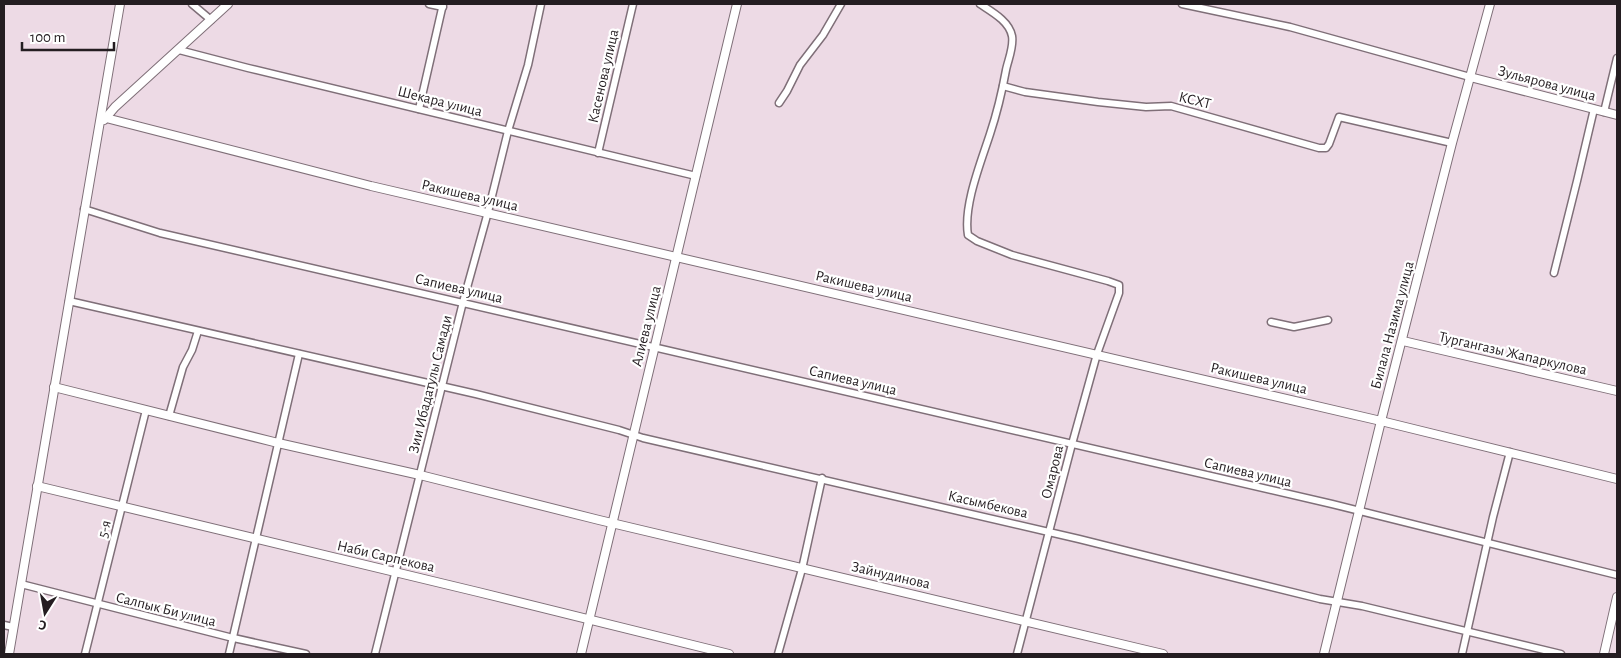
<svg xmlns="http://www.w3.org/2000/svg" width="1621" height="658" viewBox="0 0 1621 658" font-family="'Alegreya Sans',sans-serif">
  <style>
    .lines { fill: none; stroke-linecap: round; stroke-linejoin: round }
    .minor-casing { stroke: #7f6f78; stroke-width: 9 }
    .tertiary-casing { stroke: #7f6f78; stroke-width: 10 }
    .minor { stroke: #fff; stroke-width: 6 }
    .tertiary { stroke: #fff; stroke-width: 8 }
    .labels { text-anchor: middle; stroke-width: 4.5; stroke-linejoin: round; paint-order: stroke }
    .street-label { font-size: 15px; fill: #241d21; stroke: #fff }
  </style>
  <rect width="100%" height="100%" fill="#eddae5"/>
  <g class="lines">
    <!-- minor casing -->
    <g class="minor-casing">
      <g id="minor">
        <polyline points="192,4 211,20"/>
        <polyline points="429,4 443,7"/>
        <path d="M980,4c12,8 29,17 32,32 2,11 -4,24 -6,34 -4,22 -9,43 -16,64 -9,28 -27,72 -22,101l9,6 35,14 96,26 11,4v8l-22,61 -25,90 -55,210"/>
        <polyline points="1182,4 1290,27 1470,77"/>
        <polyline points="179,50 248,68 696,176"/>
        <polyline points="1003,86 1025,92 1098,102 1146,107 1171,106 1319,148 1326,148 1329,144 1339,117 1452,143"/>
        <polyline points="779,103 787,91 800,65 823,35 841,4"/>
        <polyline points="419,109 443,4"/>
        <polyline points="1604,112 1617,58"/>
        <polyline points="598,153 633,4"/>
        <polyline points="84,209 160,233 1332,504 1617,575"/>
        <polyline points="1554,273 1577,181 1594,109"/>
        <polyline points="69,301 476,394 619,430 643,438 1079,539 1320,599 1362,606 1561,654"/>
        <polyline points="1271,322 1294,327 1328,320"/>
        <polyline points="169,416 183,367 192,350 198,331"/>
        <polyline points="21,584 229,637 306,654"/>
        <polyline points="4,625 13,627"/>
        <polyline points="85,654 146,410"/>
        <polyline points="229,654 299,354"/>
        <polyline points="375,654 463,302 488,212 508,131 528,65 541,4"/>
        <polyline points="778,654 802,569 822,478"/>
        <polyline points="1462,654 1493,517 1510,452"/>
      </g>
    </g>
    <!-- tertiary casing -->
    <g class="tertiary-casing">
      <g id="tertiary">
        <polyline points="1470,77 1617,115"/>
        <polyline points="106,118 371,186 1381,421 1617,479"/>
        <polyline points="104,120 115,107 228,4"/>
        <polyline points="1403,341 1617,391"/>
        <polyline points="54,387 278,443 420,475 599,520 1163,654"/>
        <polyline points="37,486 478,592 729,654"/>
        <polyline points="9,654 120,4"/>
        <polyline points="581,654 737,4"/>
        <polyline points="1324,654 1381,421 1452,143 1490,4"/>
        <polyline points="1604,654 1617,597"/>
      </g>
    </g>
    <!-- minor -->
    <use href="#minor" class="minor"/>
    <!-- tertiary -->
    <use href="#tertiary" class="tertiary"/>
  </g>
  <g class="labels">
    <!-- street labels -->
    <g class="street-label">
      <text transform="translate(603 76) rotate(-77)" y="5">Касенова улица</text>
      <text transform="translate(1547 83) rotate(15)" y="5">Зульярова улица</text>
      <text transform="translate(1195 100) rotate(14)" y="5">КСХТ</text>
      <text transform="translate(440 101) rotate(14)" y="5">Шекара улица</text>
      <text transform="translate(470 195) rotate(13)" y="5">Ракишева улица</text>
      <text transform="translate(864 286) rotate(13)" y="5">Ракишева улица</text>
      <text transform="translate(459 288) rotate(13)" y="5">Сапиева улица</text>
      <text transform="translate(1392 325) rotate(-75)" y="5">Билала Назима улица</text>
      <text transform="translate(646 326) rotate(-76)" y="5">Алиева улица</text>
      <text transform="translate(1513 353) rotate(13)" y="5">Тургангазы Жапаркулова</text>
      <text transform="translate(1259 378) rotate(13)" y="5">Ракишева улица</text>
      <text transform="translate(853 380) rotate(13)" y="5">Сапиева улица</text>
      <text transform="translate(430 384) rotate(-76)" y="5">Зии Ибадатулы Самади</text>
      <text transform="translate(1052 472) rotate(-76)" y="5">Омарова</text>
      <text transform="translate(1248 472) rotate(13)" y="5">Сапиева улица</text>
      <text transform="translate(988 504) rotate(13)" y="5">Касымбекова</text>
      <text transform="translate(104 529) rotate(-76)" y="5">5-я</text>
      <text transform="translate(386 556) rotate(13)" y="5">Наби Сарпекова</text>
      <text transform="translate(891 575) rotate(13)" y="5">Зайнудинова</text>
      <text transform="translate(166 609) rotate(14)" y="5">Салпык Би улица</text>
    </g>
  </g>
  <!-- border -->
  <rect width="1621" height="658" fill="none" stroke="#241d21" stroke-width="10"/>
  <!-- north arrow -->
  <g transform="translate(45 613) rotate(191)" stroke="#ffffff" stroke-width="4" paint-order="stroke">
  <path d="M0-4L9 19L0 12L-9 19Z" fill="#241d21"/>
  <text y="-8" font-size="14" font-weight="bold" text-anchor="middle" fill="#241d21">С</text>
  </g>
  <!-- scale -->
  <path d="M22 42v8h92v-8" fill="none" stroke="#241d21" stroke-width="2.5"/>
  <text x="30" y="42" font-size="15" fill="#241d21" stroke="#ffffff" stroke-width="4" paint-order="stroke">100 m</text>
</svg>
